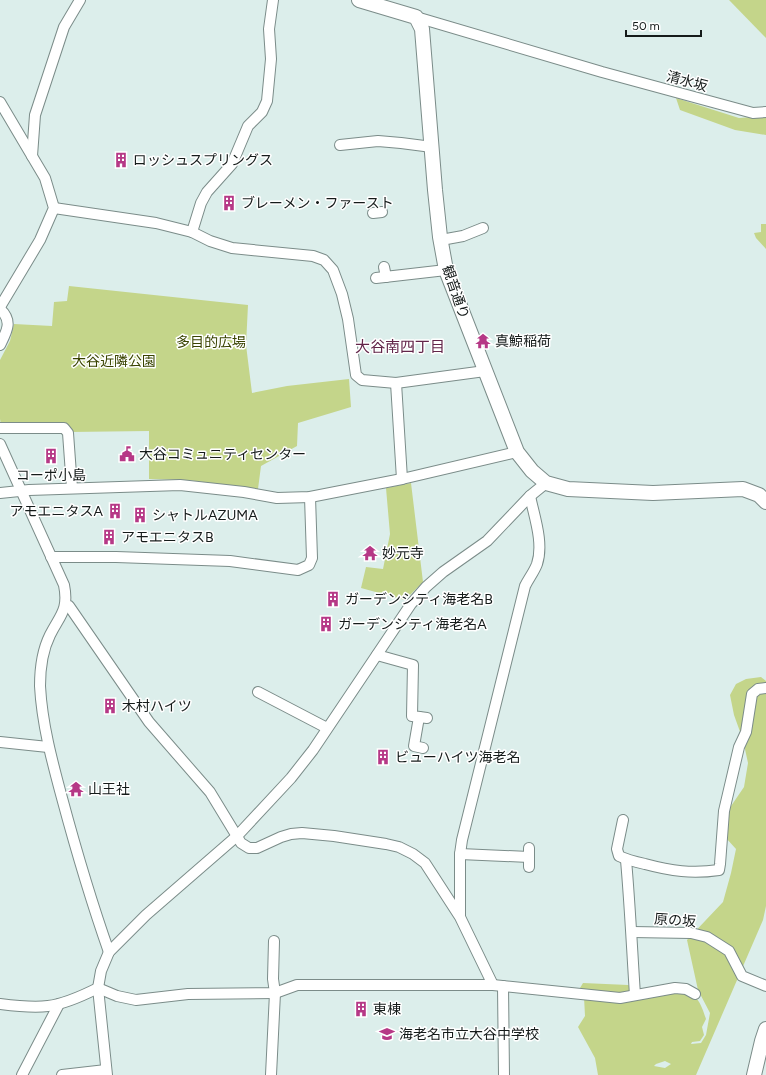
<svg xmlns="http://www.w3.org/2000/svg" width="766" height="1075" viewBox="0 0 766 1075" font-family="Figtree,'Noto Sans JP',sans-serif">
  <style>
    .green { fill: #c4d58a; fill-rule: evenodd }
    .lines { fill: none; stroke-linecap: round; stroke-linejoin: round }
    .street-casing { stroke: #7b8c89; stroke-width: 12 }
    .secondary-casing { stroke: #7b8c89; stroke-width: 16 }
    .street { stroke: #fff; stroke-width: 10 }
    .secondary { stroke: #fff; stroke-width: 14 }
    .labels { text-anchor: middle; stroke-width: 3; stroke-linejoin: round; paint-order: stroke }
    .street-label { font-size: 14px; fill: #151b1a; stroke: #fff }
    .poi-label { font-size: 14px; fill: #151b1a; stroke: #fff; text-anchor: start }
    .park-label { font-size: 14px; fill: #394300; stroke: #fff }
    .neighbourhood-label { font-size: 15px; fill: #622549; stroke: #fff }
  </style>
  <rect width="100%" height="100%" fill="#dceeeb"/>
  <!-- green -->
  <g class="green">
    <polygon points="729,0 766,0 766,38"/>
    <polygon points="676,98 739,118 766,116 766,135 735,130 680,110"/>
    <polygon points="761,224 766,224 766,249 756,238 754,233 761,232"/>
    <polygon points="69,286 248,305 246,345 252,393 287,386 349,379 351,407 298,423 297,446 261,466 258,489 188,480 149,479 149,431 70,432 1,425 0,419 0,360 10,341 14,324 52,326 54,302 67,301"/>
    <polygon points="411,483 423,582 405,600 361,588 366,567 383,569 390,534 386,488"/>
    <path d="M761,677l5,4v225l-3,14 -67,155h-98l-3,-17 -17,-31 7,-11 -1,-19 -4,-9 3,-5 45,2 17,12c13,-2 42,-9 52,2 4,5 7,14 9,20l-4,8 2,8 -4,6 -8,1 -1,2 10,-1 5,-8 4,-22 -12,-23 -11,-50 36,-38 8,-29 5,-24 -10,-11 1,-26 17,-25 4,-24 -5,-23 -9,-25 -4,-20 6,-11 10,-5zM665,1061l6,3 -6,4 -11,-2 2,-2z"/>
  </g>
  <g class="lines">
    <!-- street casing -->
    <g class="street-casing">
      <g id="street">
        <polyline points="416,17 602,72 753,113 766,112"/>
        <polyline points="0,102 45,178 54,208 40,240 0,307"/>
        <polyline points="340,145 378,141 401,143 432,147"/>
        <polyline points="32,156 35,115 64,27 80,0"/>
        <polyline points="54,208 156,223 192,232 210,241 232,248 313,256 324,260 333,270 342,294 348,319 356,375 362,380 396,383 485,371"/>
        <polyline points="373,213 382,212"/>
        <polyline points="192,232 201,203 207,192 232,164 248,126 262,112 267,101 271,59 269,29 273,0"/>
        <polyline points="441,240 463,236 483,228"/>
        <polyline points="384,267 386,277"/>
        <polyline points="376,278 446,270"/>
        <path d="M0,309c13,12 7,22 0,36"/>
        <polyline points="396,383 402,479"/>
        <polyline points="0,428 64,428 68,433 72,488"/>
        <path d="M0,444l64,141c5,25 -4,30 -14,50 -8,16 -10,34 -10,51 2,38 12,75 22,112 14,52 29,103 47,154"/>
        <polyline points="0,493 29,490 180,485 244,492 277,498 310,497 402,479 517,452"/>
        <polyline points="51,557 116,557 230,561 298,570 309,565 312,558 310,497"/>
        <polyline points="69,606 149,722 210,792 241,843 249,848 257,848 281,837 291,834 302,833 334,836 386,844 399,847 413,854 425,863 460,917 493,985"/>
        <polyline points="377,655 413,665 412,716 427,718"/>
        <polyline points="258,692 327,728"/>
        <polyline points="419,717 414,746 423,748"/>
        <polyline points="0,742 48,747"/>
        <path d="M623,820l-6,29 2,7c8,4 17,6 26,8 26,7 47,10 74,6l1,-6 4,-53 15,-64 7,-15 6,-38 6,-5 8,-1"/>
        <polyline points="460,854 529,857"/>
        <path d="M626,860c4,45 6,90 9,135"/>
        <polyline points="529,867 529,848"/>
        <path d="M460,916v-62l2,-14 63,-254c4,-8 9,-14 12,-22 7,-21 -3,-48 -7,-68"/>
        <polyline points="632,932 691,933 707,937 729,951 742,976 766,986"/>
        <polyline points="503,986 504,1075"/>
        <path d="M0,1004c16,2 32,4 48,2 17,-2 34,-10 50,-18l19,8 19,4 52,-6 87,-1 22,-8h196l127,13 55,-10 11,1 9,5"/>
        <polyline points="22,1075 59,1004"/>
        <polyline points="62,1075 106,1070"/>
        <polyline points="107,1075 98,988 101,971 109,952 146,915 237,836 291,778 313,750 411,604 426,587 443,572 487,541 530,496 546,483"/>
        <polyline points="271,1075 275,993 273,979 274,941"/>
      </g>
    </g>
    <!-- secondary casing -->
    <g class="secondary-casing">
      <g id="secondary">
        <polyline points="359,0 416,17 422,29 435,190 440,237 446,270 517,452 532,471 546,483 568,489 653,493 743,489 759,495 766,502"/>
        <polyline points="754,1075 762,1041 766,1029"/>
      </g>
    </g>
    <!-- street -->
    <use href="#street" class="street"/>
    <!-- secondary -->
    <use href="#secondary" class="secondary"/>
  </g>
  <!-- icons -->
  <defs>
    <g id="building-bare" transform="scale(1.2)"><path d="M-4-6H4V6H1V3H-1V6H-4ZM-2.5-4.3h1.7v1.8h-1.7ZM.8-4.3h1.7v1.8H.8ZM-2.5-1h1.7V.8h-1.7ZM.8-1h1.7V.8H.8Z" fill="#b63886" stroke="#fff" stroke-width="2.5" paint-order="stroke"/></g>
    <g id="temple-bare" transform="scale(1.2)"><path d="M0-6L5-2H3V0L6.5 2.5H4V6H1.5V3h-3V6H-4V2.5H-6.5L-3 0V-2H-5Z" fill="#b63886" stroke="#fff" stroke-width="2.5" paint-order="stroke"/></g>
    <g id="civic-bare" transform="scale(1.2)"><path d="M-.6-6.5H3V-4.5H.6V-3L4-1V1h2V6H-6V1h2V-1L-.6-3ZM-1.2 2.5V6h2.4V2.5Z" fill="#b63886" stroke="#fff" stroke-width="2.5" paint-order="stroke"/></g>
    <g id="school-bare" transform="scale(1.2)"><path d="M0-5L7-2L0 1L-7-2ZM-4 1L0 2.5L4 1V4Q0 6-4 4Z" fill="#b63886" stroke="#fff" stroke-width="2.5" paint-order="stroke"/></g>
  </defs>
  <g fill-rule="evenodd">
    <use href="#building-bare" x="121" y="160"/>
    <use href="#building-bare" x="229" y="203"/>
    <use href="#temple-bare" x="483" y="341"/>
    <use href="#civic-bare" x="127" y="454"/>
    <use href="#building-bare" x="51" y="456"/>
    <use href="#building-bare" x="115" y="511"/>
    <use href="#building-bare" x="140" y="515"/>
    <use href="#building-bare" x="109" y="537"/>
    <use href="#temple-bare" x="370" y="553"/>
    <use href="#building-bare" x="333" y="599"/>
    <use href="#building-bare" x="326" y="624"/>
    <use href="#building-bare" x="110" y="706"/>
    <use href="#building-bare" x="383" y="757"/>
    <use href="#temple-bare" x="76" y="789"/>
    <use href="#building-bare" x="361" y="1009"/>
    <use href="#school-bare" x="387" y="1034"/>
  </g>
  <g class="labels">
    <!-- street labels -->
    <g class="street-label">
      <text transform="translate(687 81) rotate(15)" y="5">清水坂</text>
      <text transform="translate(456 292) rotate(71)" y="5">観音通り</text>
      <text transform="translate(675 920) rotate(4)" y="5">原の坂</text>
    </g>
    <!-- poi labels -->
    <g class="poi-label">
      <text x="133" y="165">ロッシュスプリングス</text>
      <text x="241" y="208">ブレーメン・ファースト</text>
      <text x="495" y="346">真鯨稲荷</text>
      <text x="139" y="459">大谷コミュニティセンター</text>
      <text x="51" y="480" text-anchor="middle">コーポ小島</text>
      <text x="103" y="516" text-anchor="end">アモエニタスA</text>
      <text x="152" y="520">シャトルAZUMA</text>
      <text x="121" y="542">アモエニタスB</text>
      <text x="382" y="558">妙元寺</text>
      <text x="345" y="604">ガーデンシティ海老名B</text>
      <text x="338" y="629">ガーデンシティ海老名A</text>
      <text x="122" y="711">木村ハイツ</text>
      <text x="395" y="762">ビューハイツ海老名</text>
      <text x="88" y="794">山王社</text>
      <text x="373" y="1014">東棟</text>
      <text x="399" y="1039">海老名市立大谷中学校</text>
    </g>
    <!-- park labels -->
    <g class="park-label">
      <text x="211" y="347">多目的広場</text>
      <text x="114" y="366">大谷近隣公園</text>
    </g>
    <!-- neighbourhood labels -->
    <g class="neighbourhood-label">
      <text x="400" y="352">大谷南四丁目</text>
    </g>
  </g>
  <!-- scale -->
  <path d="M626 30v6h75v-6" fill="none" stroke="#151b1a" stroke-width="2"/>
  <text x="632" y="30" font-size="12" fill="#151b1a" stroke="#ffffff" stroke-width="3" paint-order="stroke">50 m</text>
</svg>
